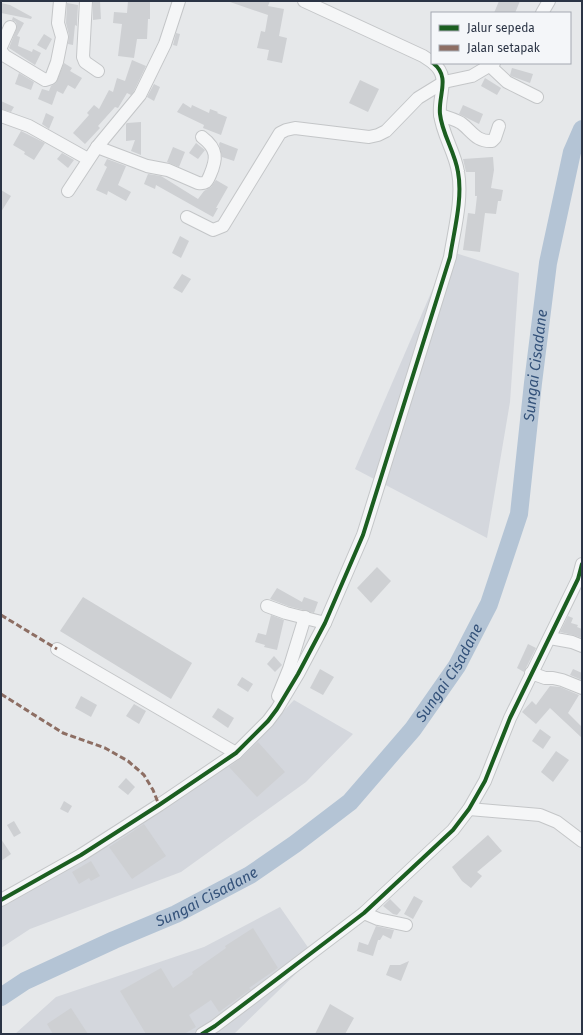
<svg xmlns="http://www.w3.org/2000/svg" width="583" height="1035" viewBox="0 0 583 1035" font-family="'Fira Sans',sans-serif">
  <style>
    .built { fill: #d4d7dd }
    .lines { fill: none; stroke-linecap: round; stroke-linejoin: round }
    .river { stroke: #b4c4d5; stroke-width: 18 }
    .building { fill: #ced0d3 }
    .minor-casing { stroke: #c4c6c8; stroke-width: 14 }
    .minor { stroke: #f5f6f7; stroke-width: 12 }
    .quiet { stroke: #8d6e63; stroke-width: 3; stroke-dasharray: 6 3; stroke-linecap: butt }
    .cycleway-casing { stroke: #f4f6f9; stroke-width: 6 }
    .cycleway { stroke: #1b5e20; stroke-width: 4 }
    .labels { text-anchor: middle; stroke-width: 3; stroke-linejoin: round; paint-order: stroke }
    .water-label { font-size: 15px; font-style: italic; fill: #34527a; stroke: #f4f6f9 }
  </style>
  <rect width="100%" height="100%" fill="#e6e8ea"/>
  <!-- built -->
  <g class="built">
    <polygon points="449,251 519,273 510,402 487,538 355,469"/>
    <polygon points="294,700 353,734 306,782 181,872 30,929 1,948 1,905 238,759"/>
    <polygon points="280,907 314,956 234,1034 15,1034 56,997 204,947"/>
  </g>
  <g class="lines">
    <!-- river -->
    <path class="river" id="s1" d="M1,997l24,-16 89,-41 62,-26 74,-39 45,-31 55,-42 63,-73 44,-63 32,-62 30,-90 14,-131 15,-120 24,-111 10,-23"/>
  </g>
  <!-- building -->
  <g class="building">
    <polygon points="93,1 100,1 101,19 93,20"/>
    <polygon points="128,1 150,1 150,19 148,19 147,39 137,39 134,58 118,56 122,24 113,23 114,12 127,13"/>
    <polygon points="230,1 270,1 268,6 284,9 279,36 287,38 282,63 267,60 269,50 257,48 261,31 265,32 268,15 230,2"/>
    <polygon points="499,1 520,1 515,13 494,13"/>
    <polygon points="1,3 10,5 32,17 31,19 1,13"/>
    <polygon points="67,3 78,5 77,21 77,26 75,25 73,45 68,44 69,35 66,23"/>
    <polygon points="13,17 24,23 17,36 20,37 18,46 32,52 33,49 41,53 35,65 9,48 17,27 16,22 12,20"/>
    <polygon points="176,33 180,34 177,46 173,45"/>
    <polygon points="44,34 52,39 46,50 37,45"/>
    <polygon points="132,60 146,66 134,91 131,95 127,93 118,108 115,107 98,126 100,128 85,144 73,133 89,115 87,113 94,105 99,109 109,90 113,92 117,78 125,81"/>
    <polygon points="64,63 72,68 70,71 82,78 75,89 68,85 63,94 57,91 52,105 38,99 42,89 49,91 51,86 56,83"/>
    <polygon points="512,68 533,74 530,83 511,76 510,75"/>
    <polygon points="19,73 34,82 31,90 15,84"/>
    <polygon points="485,78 501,88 497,95 481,86"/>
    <polygon points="360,80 379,89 368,112 349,103"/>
    <polygon points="154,84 160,87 154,101 147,97"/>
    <polygon points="1,101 14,107 11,112 1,109"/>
    <polygon points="183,103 191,108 192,105 209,113 210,109 218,112 217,113 227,117 221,135 203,128 204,125 177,112"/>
    <polygon points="463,105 483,114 479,124 459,114"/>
    <polygon points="46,113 54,117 49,129 42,124"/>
    <polygon points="141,122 141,155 131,151 135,140 126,141 126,124 127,123"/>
    <polygon points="21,131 45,143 34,160 24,154 25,152 13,145"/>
    <polygon points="220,142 238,149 234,161 222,157 219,144"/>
    <polygon points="196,143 205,150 198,159 189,153"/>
    <polygon points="173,147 185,152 179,167 167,162"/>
    <polygon points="62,153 74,160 68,168 57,159"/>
    <polygon points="493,157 494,170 491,188 503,190 501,201 498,201 496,214 485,213 480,252 463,250 468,213 475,214 477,196 475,196 475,172 466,172 463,159"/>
    <polygon points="107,159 126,166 118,185 131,192 126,201 108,191 107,195 96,190 107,167 104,165"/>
    <polygon points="148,174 161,176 198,199 204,191 211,187 216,180 228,187 216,208 218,208 213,217 156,185 155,189 144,184"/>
    <polygon points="1,190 11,196 1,212"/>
    <polygon points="180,236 189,241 181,258 172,253"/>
    <polygon points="182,274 191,279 182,293 173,288"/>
    <polygon points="377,567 391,581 371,603 357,588"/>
    <polygon points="277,588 302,602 304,597 318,602 314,613 288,606 270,599"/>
    <polygon points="83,597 192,663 171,699 60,631"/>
    <polygon points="271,615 284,620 277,650 264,647 265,645 255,642 258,633 266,635"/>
    <polygon points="568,616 573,618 571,623 578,625 577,627 582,629 582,638 573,635 560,632"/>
    <polygon points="528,644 536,648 524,672 517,668"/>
    <polygon points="274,656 282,665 275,672 267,664"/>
    <polygon points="320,669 334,677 323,695 310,688"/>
    <polygon points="573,669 582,673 582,680 570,675"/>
    <polygon points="242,677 253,684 248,692 237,685"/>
    <polygon points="550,686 560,687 579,695 568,713 582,727 582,738 550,708 536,724 522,712 532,701 536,705"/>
    <polygon points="81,696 97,705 91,717 75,708"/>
    <polygon points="134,704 146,711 139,724 126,716"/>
    <polygon points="218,708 234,718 228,728 212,717"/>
    <polygon points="540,729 551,737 543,749 532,741"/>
    <polygon points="258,742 285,772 257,797 229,767 241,758"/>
    <polygon points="556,751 569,760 553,782 541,772"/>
    <polygon points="126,778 135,787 128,795 118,787"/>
    <polygon points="64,801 72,806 68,813 60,809"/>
    <polygon points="14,821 21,833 14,837 7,825"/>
    <polygon points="144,824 166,856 132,879 109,847"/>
    <polygon points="488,835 502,851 477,872 482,876 471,888 462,881 452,867"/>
    <polygon points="1,839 11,854 1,861"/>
    <polygon points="91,861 100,876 91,881 89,878 79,884 72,872"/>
    <polygon points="414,896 423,901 413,919 404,914"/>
    <polygon points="390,899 401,910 397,915 393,914 383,906"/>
    <polygon points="376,926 394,930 391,939 383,935 380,940 378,940 373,956 357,951 359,942 368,945"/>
    <polygon points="253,928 278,968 249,988 251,989 219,1012 211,1000 189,1015 196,1027 184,1034 146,1034 120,991 161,968 173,988 193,974 192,972 226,948 225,946"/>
    <polygon points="409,961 401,981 386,975 390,965 400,965"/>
    <polygon points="330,1004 354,1018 345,1034 315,1034"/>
    <polygon points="71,1008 88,1034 53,1034 47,1024"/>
  </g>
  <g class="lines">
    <!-- minor casing -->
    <g class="minor-casing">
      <g id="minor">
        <polyline points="86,1 83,57 85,62 98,71"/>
        <polyline points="304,1 423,56 432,62"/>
        <polyline points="542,13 549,1"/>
        <polyline points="1,47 10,27"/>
        <polyline points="1,51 5,56 45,80 51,78 57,62 62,37 58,23 60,1"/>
        <polyline points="490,66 507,82 537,97"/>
        <path d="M440,115c7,2 14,4 21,8 11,8 15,19 31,18l3,-3 4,-12"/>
        <polyline points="1,116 29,126 88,159"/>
        <path d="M97,147l50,19 21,4 30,13c8,1 9,-1 12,-8 7,-16 8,-26 -8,-38"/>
        <polyline points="68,191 97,147 140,95 165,44 179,1"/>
        <polyline points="187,217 213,230 223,226 280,133 286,130 295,128 369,137 378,135 386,131 418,98 444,82 472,76 494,63"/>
        <polyline points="267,606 286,613 325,623"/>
        <polyline points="550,638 572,642 582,646"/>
        <polyline points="57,649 236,753"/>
        <polyline points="531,673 545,678 553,678 562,680 582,688"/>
        <polyline points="278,696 289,669 305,617"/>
        <polyline points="469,809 540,815 557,822 582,841"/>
        <path d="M1,900l80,-45 78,-50 77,-52 32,-32 9,-12 21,-35 27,-51 38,-88 87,-278c4,-26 13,-59 8,-85 -3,-20 -16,-38 -18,-58 -2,-19 11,-37 -7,-51"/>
        <polyline points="364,913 378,919 406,925"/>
        <polyline points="202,1034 215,1026 364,913 453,830 469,809 485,781 510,718 578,579 582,564"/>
      </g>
    </g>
    <!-- minor -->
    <use href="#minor" class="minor"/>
    <!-- quiet -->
    <g class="quiet">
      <polyline points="1,615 57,649"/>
      <polyline points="1,694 63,733 105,748 128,761 144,775 153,790 159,805"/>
    </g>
    <!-- cycleway casing -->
    <g class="cycleway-casing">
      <g id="cycleway">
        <path d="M1,900l80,-45 78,-50 77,-52 32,-32 9,-12 21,-35 27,-51 38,-88 87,-278c4,-26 13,-59 8,-85 -3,-20 -16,-38 -18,-58 -2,-19 11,-37 -7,-51"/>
        <polyline points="202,1034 215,1026 364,913 453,830 469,809 485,781 510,718 578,579 582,564"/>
      </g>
    </g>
    <!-- cycleway -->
    <use href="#cycleway" class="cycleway"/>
  </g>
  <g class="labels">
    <!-- water labels -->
    <g class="water-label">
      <text dy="5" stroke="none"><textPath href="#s1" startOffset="889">Sungai Cisadane</textPath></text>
      <text dy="5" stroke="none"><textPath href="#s1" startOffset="565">Sungai Cisadane</textPath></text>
      <text dy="5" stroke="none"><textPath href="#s1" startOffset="229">Sungai Cisadane</textPath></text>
    </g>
  </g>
  <!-- border -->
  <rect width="583" height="1035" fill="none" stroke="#2b3445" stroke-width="4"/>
  <!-- legend -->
  <rect x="431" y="12" width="140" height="52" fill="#f4f6f9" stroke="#a4a8b1"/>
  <rect x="439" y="25" width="20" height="6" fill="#1b5e20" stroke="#a4a8b1"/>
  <text x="467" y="32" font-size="12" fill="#2b3445">Jalur sepeda</text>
  <rect x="439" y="45" width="20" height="6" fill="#8d6e63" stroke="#a4a8b1"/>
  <text x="467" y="52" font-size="12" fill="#2b3445">Jalan setapak</text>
</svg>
